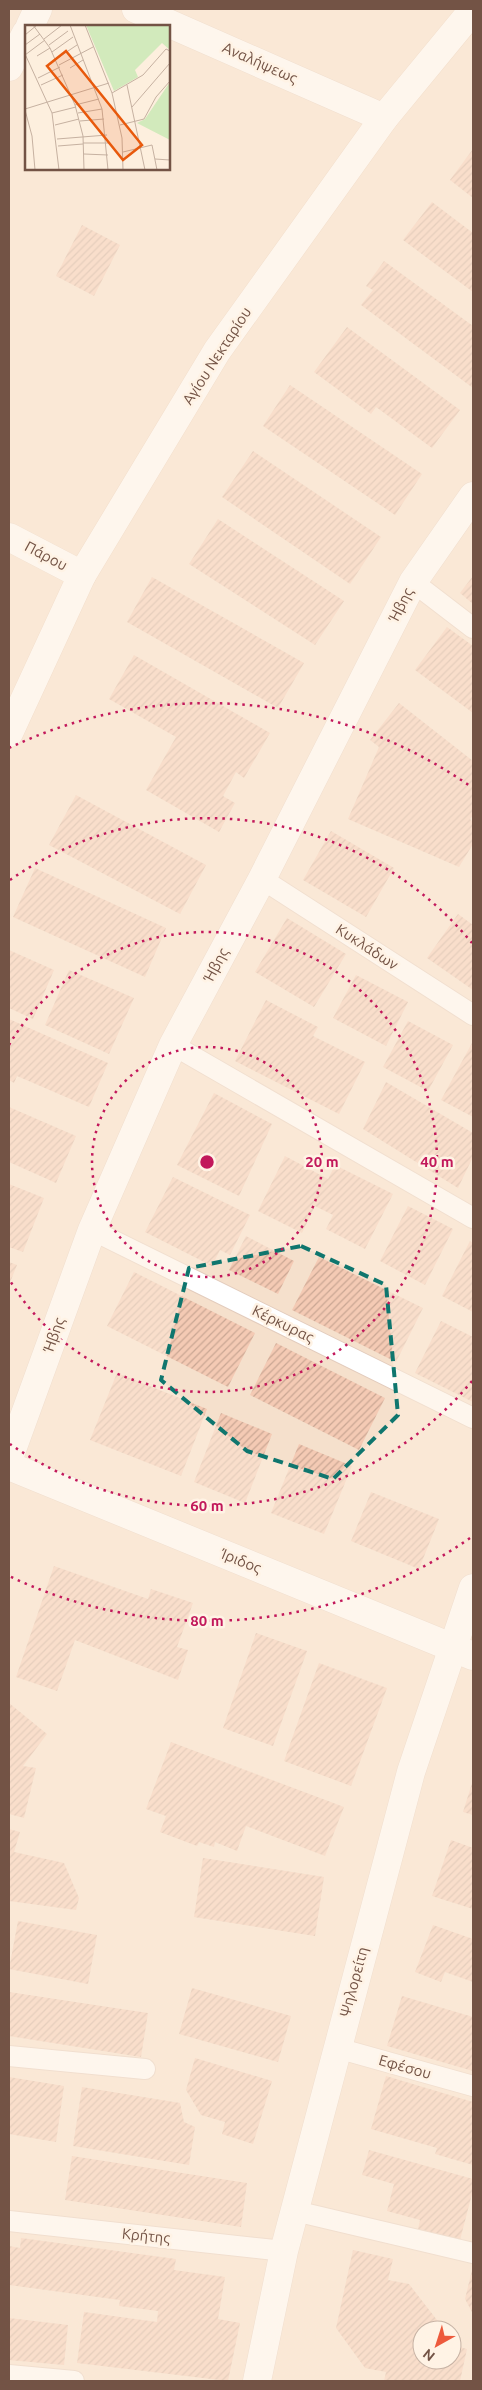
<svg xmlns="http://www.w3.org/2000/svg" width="482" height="2390" viewBox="0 0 482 2390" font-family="Ubuntu,sans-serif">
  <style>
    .residential { fill: #f5e0cc; fill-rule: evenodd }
    .building { fill: url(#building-hatch) }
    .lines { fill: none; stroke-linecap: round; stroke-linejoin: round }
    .lane-casing { stroke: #e3ccbd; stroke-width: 22 }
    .street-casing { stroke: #e3ccbd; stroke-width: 29 }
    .secondary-casing { stroke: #e8cdb9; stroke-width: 29 }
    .lane { stroke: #fff; stroke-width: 20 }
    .street { stroke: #fff; stroke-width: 28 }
    .secondary { stroke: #fff; stroke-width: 28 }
    .marked { fill: none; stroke: #0f766e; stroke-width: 4; stroke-dasharray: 10 6; stroke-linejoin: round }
    .ring { fill: none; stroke: #c2185b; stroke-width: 2.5; stroke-dasharray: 2.5 5 }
    .labels { text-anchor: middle; stroke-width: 5; stroke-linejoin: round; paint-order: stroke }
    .street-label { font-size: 15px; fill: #735345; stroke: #fff3e5 }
    .inset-road { fill: none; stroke: #c6b1a1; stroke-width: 1 }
    .view { fill: #e8590c; fill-opacity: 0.15; stroke: #e8590c; stroke-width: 2.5 }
    .inset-edge { fill: none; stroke: #735345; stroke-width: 2.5 }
    .centre { fill: #c2185b; stroke: #fff3e5; stroke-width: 2.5 }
    .ring-label { font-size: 15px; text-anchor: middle; font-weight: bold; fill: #c2185b; stroke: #fff3e5; stroke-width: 5; stroke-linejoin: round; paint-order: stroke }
  </style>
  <defs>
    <pattern id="building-hatch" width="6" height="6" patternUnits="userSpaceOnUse" patternTransform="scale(1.25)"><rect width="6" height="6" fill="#f4cab4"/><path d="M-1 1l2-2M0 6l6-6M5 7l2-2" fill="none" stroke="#caa794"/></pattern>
  </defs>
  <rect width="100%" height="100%" fill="#fdefde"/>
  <!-- residential -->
  <path class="residential" d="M9,9h464v2372h-464zM26,26h143v143h-143zM422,2330h30v30h-30z"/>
  <!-- building -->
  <g class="building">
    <polygon points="473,149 473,198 450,180"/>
    <polygon points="432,202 473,233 473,292 403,240"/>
    <polygon points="82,225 120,245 94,296 56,276"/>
    <polygon points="384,261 473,326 473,388 361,305 373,290 366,286"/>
    <polygon points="347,327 460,410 432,448 376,407 371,414 314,372"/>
    <polygon points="290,385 422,474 395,515 263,426"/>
    <polygon points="253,451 381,537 350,584 222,497"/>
    <polygon points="218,519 344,601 315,645 189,564"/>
    <polygon points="473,576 473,604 460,593"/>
    <polygon points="152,577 304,663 278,708 127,622"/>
    <polygon points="447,627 473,646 473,713 415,670"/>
    <polygon points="134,655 270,733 244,778 236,772 223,796 235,803 219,832 146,790 176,737 109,699"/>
    <polygon points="399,703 473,761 473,815 470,819 473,822 473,844 459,867 348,819 379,747 370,740"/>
    <polygon points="76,795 206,865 180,914 49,845"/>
    <polygon points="331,831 394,868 366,917 303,880"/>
    <polygon points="35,868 166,928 145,977 13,917"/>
    <polygon points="458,914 473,925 473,990 427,958"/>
    <polygon points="287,918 346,954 314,1007 255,972"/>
    <polygon points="9,950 54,970 33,1019 9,1008"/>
    <polygon points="69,970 134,998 109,1054 45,1025"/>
    <polygon points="356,975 408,1002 386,1046 333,1018"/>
    <polygon points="266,1000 318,1027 313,1036 365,1062 339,1114 235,1061"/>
    <polygon points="9,1019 108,1063 89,1107 17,1076 14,1083 9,1080"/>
    <polygon points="408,1021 453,1045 428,1091 383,1067"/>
    <polygon points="472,1043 473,1044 473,1117 441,1100"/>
    <polygon points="386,1082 473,1133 473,1157 458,1188 363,1129"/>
    <polygon points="214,1093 272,1124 239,1196 177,1165"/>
    <polygon points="9,1107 76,1136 56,1183 9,1162"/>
    <polygon points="285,1156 328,1179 335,1165 393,1194 365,1249 326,1229 333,1215 315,1206 302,1233 258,1211"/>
    <polygon points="173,1177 250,1215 230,1255 220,1250 212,1266 145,1232"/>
    <polygon points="9,1184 44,1198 23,1252 9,1247"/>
    <polygon points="408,1206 453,1229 425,1285 380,1261"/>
    <polygon points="246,1236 294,1261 278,1294 229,1270"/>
    <polygon points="470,1241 473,1243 473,1312 442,1296"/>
    <polygon points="319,1257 423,1308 396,1362 292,1310"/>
    <polygon points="9,1262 17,1265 9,1285"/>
    <polygon points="134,1272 255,1333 228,1387 107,1326"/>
    <polygon points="441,1321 473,1337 473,1402 415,1373"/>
    <polygon points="276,1343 385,1398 359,1450 250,1395"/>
    <polygon points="117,1373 207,1409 181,1476 90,1440"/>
    <polygon points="221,1413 272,1434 245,1503 194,1482"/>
    <polygon points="299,1444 352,1466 324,1534 271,1513"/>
    <polygon points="371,1492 439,1519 419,1569 351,1541"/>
    <polygon points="54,1566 148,1599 151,1589 193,1603 177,1647 188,1650 178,1680 75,1640 57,1691 16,1677"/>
    <polygon points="256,1633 307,1651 273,1746 223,1728"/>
    <polygon points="319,1663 387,1688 351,1786 284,1761"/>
    <polygon points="9,1703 47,1734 23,1766 36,1768 24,1818 9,1814"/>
    <polygon points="171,1742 344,1807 325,1856 246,1826 237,1851 215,1842 214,1847 199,1842 197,1846 160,1832 166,1816 146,1809"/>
    <polygon points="473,1780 473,1815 463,1812"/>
    <polygon points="9,1829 20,1832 14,1852 64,1863 79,1898 76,1910 9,1901"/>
    <polygon points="451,1840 473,1848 473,1909 432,1896"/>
    <polygon points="203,1858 324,1877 315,1936 194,1917"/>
    <polygon points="18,1921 97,1935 88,1984 9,1969"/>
    <polygon points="433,1925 473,1939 473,1982 445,1972 441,1982 415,1972"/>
    <polygon points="192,1988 291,2016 278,2062 179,2034"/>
    <polygon points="9,1992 148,2013 141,2057 9,2036"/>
    <polygon points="402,1996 473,2017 473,2071 387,2046"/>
    <polygon points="195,2058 272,2081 253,2144 222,2134 225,2122 201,2115 186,2090"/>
    <polygon points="386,2076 473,2102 473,2165 435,2154 437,2148 371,2129"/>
    <polygon points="9,2077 64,2086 56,2142 9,2134"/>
    <polygon points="82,2087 180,2103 184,2122 195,2127 189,2165 73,2146"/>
    <polygon points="369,2150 473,2179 473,2190 460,2240 418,2229 420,2220 387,2211 394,2184 362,2175"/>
    <polygon points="72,2156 247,2183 241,2227 65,2200"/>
    <polygon points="21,2238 176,2259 174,2270 225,2277 218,2319 240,2323 228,2381 77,2363 84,2312 157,2322 158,2311 119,2306 120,2300 9,2285 9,2246 20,2248"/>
    <polygon points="353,2250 393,2259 388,2280 409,2284 437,2320 435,2330 422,2330 422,2360 452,2360 452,2345 467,2349 460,2381 384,2381 386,2372 365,2368 336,2328"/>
    <polygon points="473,2266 473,2314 465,2299"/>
    <polygon points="9,2318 68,2325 64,2365 9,2360"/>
  </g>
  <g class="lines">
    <!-- lane casing -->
    <g class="lane-casing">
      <g id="lane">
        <polyline points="413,582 473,628"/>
        <polyline points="262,879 473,1015"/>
        <polyline points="173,1045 473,1218"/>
        <polyline points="92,1230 473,1418"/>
        <polyline points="337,2048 473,2086"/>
        <polyline points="9,2056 145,2069"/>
        <polyline points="295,2211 473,2253"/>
        <polyline points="9,2221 284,2251"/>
        <polyline points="9,2375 74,2381"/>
      </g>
    </g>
    <!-- street casing -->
    <g class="street-casing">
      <g id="street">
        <polyline points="136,9 384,118"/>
        <polyline points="30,26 38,9"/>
        <polyline points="9,67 26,33"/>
        <polyline points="9,537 82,575"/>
        <polyline points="9,1458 92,1230 173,1045 262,879 413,582 473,496"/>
        <polyline points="9,1466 473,1656"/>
        <polyline points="257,2381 284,2251 411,1772 473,1588"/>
      </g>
    </g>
    <!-- secondary casing -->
    <g class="secondary-casing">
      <polyline id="secondary" points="9,733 82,575 217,351 384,118 473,10"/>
    </g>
    <!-- lane -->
    <use href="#lane" class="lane"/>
    <!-- street -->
    <use href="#street" class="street"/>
    <!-- secondary -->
    <use href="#secondary" class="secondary"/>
  </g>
  <!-- marked area -->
  <path d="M0 0H482V2390H0ZM301,1246l85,39 12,130 -65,64 -86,-28 -86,-71 28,-112z" fill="#fdefde" fill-opacity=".55" fill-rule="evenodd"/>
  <path class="marked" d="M301,1246l85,39 12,130 -65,64 -86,-28 -86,-71 28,-112z"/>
  <!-- distance rings -->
  <g class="ring">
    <circle cx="207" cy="1162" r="115"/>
    <path d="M9 1045A230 230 0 1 1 9 1279"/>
    <path d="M472 1381A344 344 0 0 1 10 1444M10 880A344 344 0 0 1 472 943"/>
    <path d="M470 1538A459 459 0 0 1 9 1576M9 748A459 459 0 0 1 470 786"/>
  </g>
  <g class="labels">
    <!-- street labels -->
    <g class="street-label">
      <text transform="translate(260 63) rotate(24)" y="5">Αναλήψεως</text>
      <text transform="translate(217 356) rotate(-57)" y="5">Αγίου Νεκταρίου</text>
      <text transform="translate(46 556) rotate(28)" y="5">Πάρου</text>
      <text transform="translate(401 605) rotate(-63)" y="5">Ήβης</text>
      <text transform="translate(367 947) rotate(33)" y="5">Κυκλάδων</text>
      <text transform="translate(216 965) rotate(-62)" y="5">Ήβης</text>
      <text transform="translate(283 1324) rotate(26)" y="5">Κέρκυρας</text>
      <text transform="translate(54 1335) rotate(-70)" y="5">Ήβης</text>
      <text transform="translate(241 1561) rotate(22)" y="5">Ίριδος</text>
      <text transform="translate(354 1982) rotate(-75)" y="5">Ψηλορείτη</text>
      <text transform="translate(405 2067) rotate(16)" y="5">Εφέσου</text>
      <text transform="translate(146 2236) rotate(6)" y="5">Κρήτης</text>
    </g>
  </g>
  <!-- overview -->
  <g transform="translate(25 25)">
    <rect width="145" height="145" fill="#fdefde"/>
    <path d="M61,0h84v25l-8,-7 -27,27 3,7 -24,14zM145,57v58l-33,-17 8,-4z" fill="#d2eabc"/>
    <path class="inset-road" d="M8,0l17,23 25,57 8,31 1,34M45,0l32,84 6,61M60,0l27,68 10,45 1,32M0,10l12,-10M19,14l18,-14M0,20l15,-11M24,20l19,-14M27,27l21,-15M0,29l27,59 7,57M0,30l20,-15M12,31l13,-8M31,34l21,-14M34,40l34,-18M45,43l13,-8M13,53l22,-11M16,60l22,-10M102,60l18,85M87,68l31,-18 23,-26 4,2M50,80l24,-6M107,82l38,-44M0,84l84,-26M0,85l7,26 3,34M27,88l24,-6M53,88l24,-4M55,96l24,-2M30,100l24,-6M95,100l24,-6 12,-22 14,-16M32,114l50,-4M58,118h25M33,121l25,-2M98,127l29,-7 5,25M59,129l24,1M130,134l15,1"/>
    <path class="view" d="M41,26l76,94 -19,15 -76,-94z"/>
    <rect width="145" height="145" class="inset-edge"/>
  </g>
  <circle cx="207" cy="1162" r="8" class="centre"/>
  <g class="ring-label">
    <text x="322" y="1167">20 m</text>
    <text x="437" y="1167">40 m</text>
    <text x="207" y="1511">60 m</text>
    <text x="207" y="1626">80 m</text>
  </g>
  <!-- border -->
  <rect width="482" height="2390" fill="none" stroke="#735345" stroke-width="20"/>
  <!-- north arrow -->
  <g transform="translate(437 2345) rotate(219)"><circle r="24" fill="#fff3e5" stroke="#c7b3a5"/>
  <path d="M0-4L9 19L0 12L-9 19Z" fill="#ed5a3c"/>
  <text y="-8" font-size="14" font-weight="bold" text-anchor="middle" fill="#735345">N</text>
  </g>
</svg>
